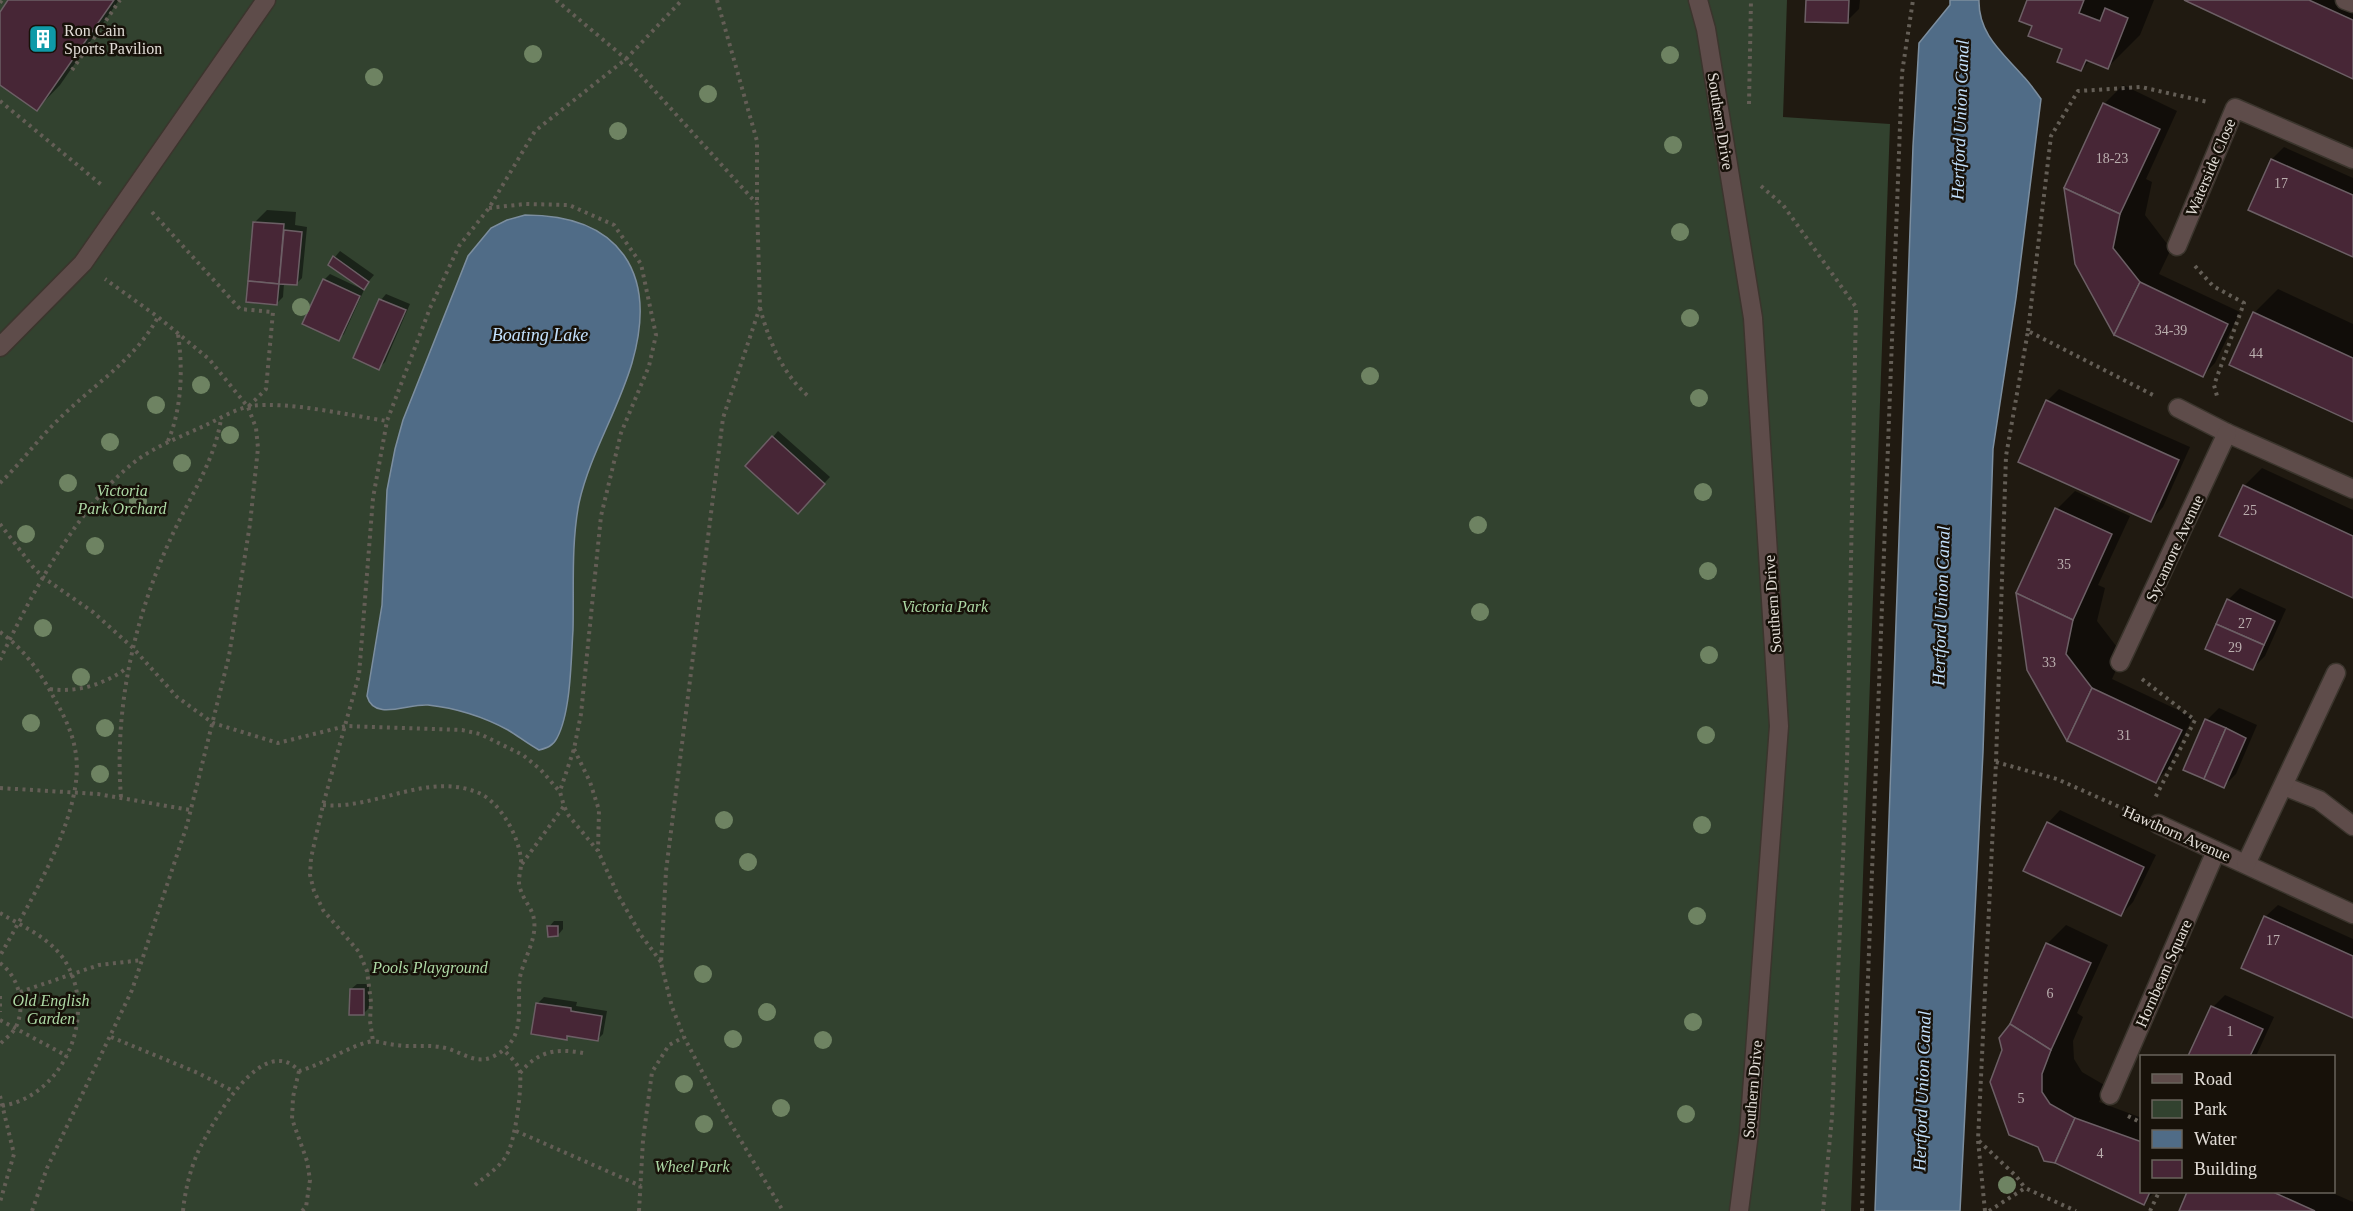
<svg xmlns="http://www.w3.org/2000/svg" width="2353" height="1211" viewBox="0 0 2353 1211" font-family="'Times New Roman',serif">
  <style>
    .green { fill: #32422f }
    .water { fill: #506c87; stroke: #7c8e9f; stroke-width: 1.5 }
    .shadow { fill: #0007 }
    .building { fill: #472636; stroke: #6c5f65; stroke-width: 1.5 }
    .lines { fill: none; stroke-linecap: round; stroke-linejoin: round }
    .minor-casing { stroke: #3b352d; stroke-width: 21 }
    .path { stroke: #645e56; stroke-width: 4; stroke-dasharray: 3 4.5; stroke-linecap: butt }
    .minor { stroke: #5e4c4a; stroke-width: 18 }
    .tree { fill: #6e8362 }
    .labels { text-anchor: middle; stroke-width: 5; stroke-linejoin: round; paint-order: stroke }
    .number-label { font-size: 14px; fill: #bbafaf }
    .poi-label { font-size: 16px; fill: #e2ddd7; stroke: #171109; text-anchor: start }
    .street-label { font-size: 16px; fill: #e2ddd7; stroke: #171109 }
    .park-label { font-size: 16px; font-style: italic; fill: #add9a5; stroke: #171109 }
    .water-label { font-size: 18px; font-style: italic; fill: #c3e1fd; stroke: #171109 }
  </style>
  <rect width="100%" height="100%" fill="#201a11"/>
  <!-- green -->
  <polygon class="green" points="0,0 1787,0 1783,117 1890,124 1851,1211 0,1211"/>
  <!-- water -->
  <g class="water">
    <path d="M1950,0h29c-1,34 24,53 44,76 7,7 12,15 18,23l-25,199 -23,151 -10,303 -23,459h-85l38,-1065 6,-103 31,-38z"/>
    <path d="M525,215c95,0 133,58 107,148 -14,48 -42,91 -53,140 -8,41 -5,86 -6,127 -2,30 -2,82 -16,108 -4,8 -10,10 -18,12 -11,-6 -21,-14 -31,-20 -24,-13 -53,-22 -80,-25 -19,-2 -54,17 -61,-9l15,-91 5,-115 8,-41 8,-29 65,-164 23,-28 16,-8z"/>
  </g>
  <!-- shadow -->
  <g class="shadow">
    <polygon points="10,0 119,0 60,85 37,109 0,84 0,14"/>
    <polygon points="1807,0 1860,0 1859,9 1847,21"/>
    <polygon points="2029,0 2154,0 2140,35 2108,67 2090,60 2081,70 2064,49 2034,25"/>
    <polygon points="2187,0 2348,0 2353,3 2353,77"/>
    <polygon points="2123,85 2177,111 2146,179 2152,182 2145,215 2171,249 2159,274 2240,312 2215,363 2203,375 2115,334 2104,104"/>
    <polygon points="2284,147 2353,178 2353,255 2272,159"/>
    <polygon points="267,210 296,212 295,225 307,227 302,278 296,284 284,283 283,297 277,303 255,222"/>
    <polygon points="340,251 374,275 363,288 335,257"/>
    <polygon points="330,274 364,290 344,334 339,339 324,280"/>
    <polygon points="2278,289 2353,324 2353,421 2231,364 2255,312"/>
    <polygon points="386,294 410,304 385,362 379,368 381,300"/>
    <polygon points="2059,389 2190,447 2163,507 2151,520 2047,401"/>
    <polygon points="778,431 830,477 803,506 773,437"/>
    <polygon points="2262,468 2353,510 2353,596 2244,486"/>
    <polygon points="2075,491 2130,516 2098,585 2105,588 2097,621 2123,655 2112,679 2193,717 2168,769 2156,781 2068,740 2057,509"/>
    <polygon points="2240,588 2286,609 2265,656 2253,668 2228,600"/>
    <polygon points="2219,708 2257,725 2236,774 2224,786 2207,720"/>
    <polygon points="2060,810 2156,855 2133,902 2121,915 2048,823"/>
    <polygon points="2278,905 2353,939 2353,1017 2265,917"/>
    <polygon points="554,921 563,921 563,929 558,935 549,927"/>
    <polygon points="2066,925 2108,945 2077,1013 2083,1017 2073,1041 2074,1059 2082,1072 2106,1086 2099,1102 2142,1118 2142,1192 2155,1192 2143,1203 2054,1161 2011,1024 2047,944"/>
    <polygon points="357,984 369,984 369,1008 363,1014 351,989"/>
    <polygon points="2225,995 2274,1017 2256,1056 2190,1056 2213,1007"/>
    <polygon points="544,997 577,1002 576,1006 607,1011 603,1034 597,1040 569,1035 566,1038 538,1003"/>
    <polygon points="2189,1192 2330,1192 2353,1202 2353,1211 2182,1211 2180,1210"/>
  </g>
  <!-- building -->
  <g class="building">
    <polygon points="8,0 114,0 37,111 0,85 0,12"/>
    <polygon points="1806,0 1849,0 1848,23 1805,22"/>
    <polygon points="2027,0 2084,0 2079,13 2100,21 2105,8 2128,18 2108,69 2086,60 2081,71 2057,62 2062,49 2028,36 2032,26 2019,21"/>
    <polygon points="2184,0 2309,0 2353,20 2353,79"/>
    <polygon points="2103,103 2160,129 2120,214 2064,188"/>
    <polygon points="2271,159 2353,195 2353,257 2248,210"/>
    <polygon points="2064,188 2120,214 2113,248 2140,282 2114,335 2075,264"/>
    <polygon points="253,222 284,224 279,284 248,281"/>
    <polygon points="284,230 302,232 297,285 279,284"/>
    <polygon points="333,256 369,282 364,290 328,265"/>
    <polygon points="323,279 360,296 339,341 302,324"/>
    <polygon points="248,281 279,284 277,305 246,302"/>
    <polygon points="2140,282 2228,324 2203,377 2114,335"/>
    <polygon points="379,299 406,310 379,370 353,358"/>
    <polygon points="2253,312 2353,358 2353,422 2229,365"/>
    <polygon points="2046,400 2179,460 2151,522 2018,462"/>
    <polygon points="772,436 825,484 798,514 745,466"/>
    <polygon points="2243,485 2353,536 2353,598 2219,536"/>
    <polygon points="2055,508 2112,534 2073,620 2016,593"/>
    <polygon points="2016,593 2073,620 2066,654 2092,688 2067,741 2027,670"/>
    <polygon points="2227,599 2275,621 2264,645 2216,624"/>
    <polygon points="2216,624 2264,645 2253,670 2205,649"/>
    <polygon points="2092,688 2182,730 2156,783 2067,741"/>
    <polygon points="2205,719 2226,728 2204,779 2183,770"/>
    <polygon points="2226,728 2246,738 2224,788 2204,779"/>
    <polygon points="2047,822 2144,867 2121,916 2023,871"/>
    <polygon points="2264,916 2353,956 2353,1018 2241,968"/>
    <polygon points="547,926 558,926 558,936 548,937"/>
    <polygon points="2046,943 2091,963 2051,1050 2010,1024"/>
    <polygon points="350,989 364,989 364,1015 349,1015"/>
    <polygon points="536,1003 571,1008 571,1011 602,1016 598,1041 567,1036 567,1040 531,1034"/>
    <polygon points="2211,1006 2263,1029 2250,1056 2188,1056"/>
    <polygon points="2010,1024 2051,1050 2042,1074 2042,1092 2050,1104 2075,1118 2055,1163 2044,1161 2038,1147 2009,1135 1990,1082 2002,1050 1999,1038"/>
    <polygon points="2075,1118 2142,1142 2142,1192 2150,1192 2144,1205 2055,1163"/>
    <polygon points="2187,1192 2273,1192 2315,1211 2179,1211"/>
  </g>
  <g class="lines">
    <!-- minor casing -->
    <g class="minor-casing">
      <g id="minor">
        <polyline points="1698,0 1706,29 1753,318 1779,726 1749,1133 1739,1211"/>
        <polyline points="2345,0 2353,3"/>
        <polyline points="2177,246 2235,108 2353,159"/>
        <polyline points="0,347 83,263 266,0"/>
        <polyline points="2178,408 2227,433 2353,489"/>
        <polyline points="2120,662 2227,433"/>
        <polyline points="2284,786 2319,800 2353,826"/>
        <polyline points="2158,824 2353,914"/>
        <polyline points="2246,864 2336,673"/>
        <polyline points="2110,1095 2216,851"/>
      </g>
    </g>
    <!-- path -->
    <g class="path">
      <polyline points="556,0 626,59 757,204 760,307 723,418 666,871 661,963 672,1007 684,1037 719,1104 783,1211"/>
      <polyline points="717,0 757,141 757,204"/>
      <polyline points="0,3 2,0"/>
      <polyline points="72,70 120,0"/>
      <polyline points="0,101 104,187"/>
      <polyline points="1749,104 1751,0"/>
      <polyline points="1761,186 1783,205 1856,307 1847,763 1832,1117 1823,1211"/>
      <polyline points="489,208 525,204 569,205 614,225 641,264 656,335 649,366 621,433 601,516 581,714 574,749 560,791"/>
      <polyline points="152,212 240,309 273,312 266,389 249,406"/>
      <polyline points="2195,266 2213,286 2244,303 2214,385 2217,396"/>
      <path d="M760,308c9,33 22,65 48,88"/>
      <polyline points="2028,331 2051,136 2078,91 2141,87 2208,102"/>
      <path d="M168,441c14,-33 15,-72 10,-107"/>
      <path d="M0,483c21,-20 38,-44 59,-64 34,-34 76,-59 99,-102"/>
      <polyline points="0,524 33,567 44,578 93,612 133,648 177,697 213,723 278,743 346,726 462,730 480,734 523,755 541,770 560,792 564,806 569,816 598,851 618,895 641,935 661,962"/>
      <path d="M0,632c24,17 41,41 54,66 9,16 18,33 21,51 13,60 -46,154 -75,207"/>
      <path d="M0,660c29,-62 78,-153 132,-196 21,-17 48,-27 72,-38 15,-7 31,-17 47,-20 36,-5 97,9 136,15"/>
      <polyline points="2142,679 2195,720 2155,798"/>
      <path d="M50,689c27,4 55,-5 77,-21"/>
      <polyline points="574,749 590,782 599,810 598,851"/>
      <polyline points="1996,762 2057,779 2133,813"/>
      <polyline points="0,788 98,794 190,810"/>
      <path d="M121,797c-7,-88 13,-178 49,-257 18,-41 44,-76 51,-121"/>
      <path d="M323,805c53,5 104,-34 156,-12 22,10 40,44 42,67 1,11 -5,20 0,31 3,10 12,18 13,29 3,19 -10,38 -14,57 -3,19 3,45 -7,62 -5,8 -12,14 -21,18 -15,7 -28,-3 -43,-8 -13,-4 -26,-3 -40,-3 -12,0 -24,-3 -36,-5"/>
      <polyline points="522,864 564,806"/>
      <path d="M0,913c22,13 48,24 63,45 37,53 2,140 -63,148"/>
      <path d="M0,963c19,14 26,42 16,64 -3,6 -11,12 -16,17"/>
      <polyline points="20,992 99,965 142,960"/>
      <polyline points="0,996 0,1012"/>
      <polyline points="0,1020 67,1056"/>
      <polyline points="111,1037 198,1073 233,1091"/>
      <polyline points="299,1071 293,1097 292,1119 307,1161 310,1180 306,1207 302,1211"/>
      <path d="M520,1073c18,-22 36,-25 63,-20"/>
      <polyline points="0,1096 14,1154 0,1202"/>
      <polyline points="2128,1116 2142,1123"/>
      <polyline points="516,1131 641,1186"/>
      <polyline points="1979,1141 2016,1176 2025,1188"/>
      <path d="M475,1185c11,-9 24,-17 31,-29 9,-13 16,-67 14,-83 -1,-9 -10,-16 -16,-23"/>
      <polyline points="32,1211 47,1168 132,990 187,825 229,656 250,524 258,448 256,428 248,407 209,359 158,317 105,279"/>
      <path d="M183,1211c2,-20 7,-41 15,-59 13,-27 64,-122 101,-81 26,-7 48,-25 74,-30l-3,-20 1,-19 -4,-31 -8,-19 -36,-42 -9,-19 -4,-16 1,-17 12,-53 36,-130 14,-177 14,-77 43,-113 29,-62 30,-38 46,-77 91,-72 56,-59"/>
      <polyline points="639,1211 643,1140 652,1072 669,1045 684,1037"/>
      <polyline points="1862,1211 1867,1005 1902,73 1913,0"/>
      <polyline points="1985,1211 1978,1140 1996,762 2006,456 2028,331 2155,396"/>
      <polyline points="1989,1211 2025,1188 2076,1211"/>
      <polyline points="2150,1211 2159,1192"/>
    </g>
    <!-- minor -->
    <use href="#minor" class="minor"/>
  </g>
  <!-- trees -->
  <g class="tree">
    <circle cx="533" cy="54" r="9"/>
    <circle cx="1670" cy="55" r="9"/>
    <circle cx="374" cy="77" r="9"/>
    <circle cx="708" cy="94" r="9"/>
    <circle cx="618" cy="131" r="9"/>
    <circle cx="1673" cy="145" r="9"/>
    <circle cx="1680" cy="232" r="9"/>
    <circle cx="301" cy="307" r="9"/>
    <circle cx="1690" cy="318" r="9"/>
    <circle cx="1370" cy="376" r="9"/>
    <circle cx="201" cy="385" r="9"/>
    <circle cx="1699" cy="398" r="9"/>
    <circle cx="156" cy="405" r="9"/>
    <circle cx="230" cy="435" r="9"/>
    <circle cx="110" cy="442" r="9"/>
    <circle cx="182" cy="463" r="9"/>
    <circle cx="68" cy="483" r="9"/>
    <circle cx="1703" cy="492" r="9"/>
    <circle cx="138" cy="501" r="9"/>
    <circle cx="1478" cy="525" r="9"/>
    <circle cx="26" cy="534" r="9"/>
    <circle cx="95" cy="546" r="9"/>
    <circle cx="1708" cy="571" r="9"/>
    <circle cx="1480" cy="612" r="9"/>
    <circle cx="43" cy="628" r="9"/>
    <circle cx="1709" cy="655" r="9"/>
    <circle cx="81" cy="677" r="9"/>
    <circle cx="31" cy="723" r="9"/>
    <circle cx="105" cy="728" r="9"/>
    <circle cx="1706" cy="735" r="9"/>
    <circle cx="100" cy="774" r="9"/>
    <circle cx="724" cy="820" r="9"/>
    <circle cx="1702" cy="825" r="9"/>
    <circle cx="748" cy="862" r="9"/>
    <circle cx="1697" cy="916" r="9"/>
    <circle cx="703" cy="974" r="9"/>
    <circle cx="767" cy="1012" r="9"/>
    <circle cx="1693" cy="1022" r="9"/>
    <circle cx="733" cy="1039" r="9"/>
    <circle cx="823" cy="1040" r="9"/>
    <circle cx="684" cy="1084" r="9"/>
    <circle cx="781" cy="1108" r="9"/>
    <circle cx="1686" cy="1114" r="9"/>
    <circle cx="704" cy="1124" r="9"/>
    <circle cx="2007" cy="1185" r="9"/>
  </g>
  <!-- icons -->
  <defs>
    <g id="building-square" transform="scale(1.5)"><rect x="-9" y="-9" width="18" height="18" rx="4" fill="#0f9aa8" stroke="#171109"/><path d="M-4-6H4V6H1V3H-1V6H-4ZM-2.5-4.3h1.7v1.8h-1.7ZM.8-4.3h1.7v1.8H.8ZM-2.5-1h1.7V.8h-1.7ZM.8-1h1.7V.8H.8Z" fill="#fff"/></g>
  </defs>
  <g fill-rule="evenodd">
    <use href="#building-square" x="43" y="39"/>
  </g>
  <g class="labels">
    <!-- number labels -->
    <g class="number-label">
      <text x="2112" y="163">18-23</text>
      <text x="2281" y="188">17</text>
      <text x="2171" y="335">34-39</text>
      <text x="2256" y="358">44</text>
      <text x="2250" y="515">25</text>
      <text x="2064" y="569">35</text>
      <text x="2245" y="628">27</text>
      <text x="2235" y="652">29</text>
      <text x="2049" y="667">33</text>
      <text x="2124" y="740">31</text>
      <text x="2273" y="945">17</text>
      <text x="2050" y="998">6</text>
      <text x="2230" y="1036">1</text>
      <text x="2021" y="1103">5</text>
      <text x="2100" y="1158">4</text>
    </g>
    <!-- poi labels -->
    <g class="poi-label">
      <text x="64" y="36">Ron Cain<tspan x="64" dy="18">Sports Pavilion</tspan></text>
    </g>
    <!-- street labels -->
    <g class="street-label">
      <text transform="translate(1721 121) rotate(81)" y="6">Southern Drive</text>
      <text transform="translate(2210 167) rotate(-67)" y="6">Waterside Close</text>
      <text transform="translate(2174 548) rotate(-65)" y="6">Sycamore Avenue</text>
      <text transform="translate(1772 604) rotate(-94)" y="6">Southern Drive</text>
      <text transform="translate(2177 833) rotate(24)" y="6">Hawthorn Avenue</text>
      <text transform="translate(2163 973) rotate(-66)" y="6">Hornbeam Square</text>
      <text transform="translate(1752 1089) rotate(-85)" y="6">Southern Drive</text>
    </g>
    <!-- park labels -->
    <g class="park-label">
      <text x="122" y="496">Victoria<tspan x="122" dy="18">Park Orchard</tspan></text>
      <text x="945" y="612">Victoria Park</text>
      <text x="430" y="973">Pools Playground</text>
      <text x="51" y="1006">Old English<tspan x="51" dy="18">Garden</tspan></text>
      <text x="692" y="1172">Wheel Park</text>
    </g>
    <!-- water labels -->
    <g class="water-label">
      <text transform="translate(1960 120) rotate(-88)" y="6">Hertford Union Canal</text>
      <text x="540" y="341">Boating Lake</text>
      <text transform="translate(1941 606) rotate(-88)" y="6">Hertford Union Canal</text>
      <text transform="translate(1922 1091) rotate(-88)" y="6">Hertford Union Canal</text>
    </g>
  </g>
  <!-- legend -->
  <rect x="2140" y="1055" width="195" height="138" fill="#171109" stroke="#68635b" stroke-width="1.5"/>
  <rect x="2152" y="1074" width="30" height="9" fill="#5e4c4a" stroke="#68635b" stroke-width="1.5"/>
  <text x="2194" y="1085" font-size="18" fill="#e2ddd7">Road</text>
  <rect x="2152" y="1100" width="30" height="18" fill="#32422f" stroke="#68635b" stroke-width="1.5"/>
  <text x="2194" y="1115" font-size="18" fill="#e2ddd7">Park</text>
  <rect x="2152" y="1130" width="30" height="18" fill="#506c87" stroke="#68635b" stroke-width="1.5"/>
  <text x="2194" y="1145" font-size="18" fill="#e2ddd7">Water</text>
  <rect x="2152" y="1160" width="30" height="18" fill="#472636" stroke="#68635b" stroke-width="1.5"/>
  <text x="2194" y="1175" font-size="18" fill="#e2ddd7">Building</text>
</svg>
